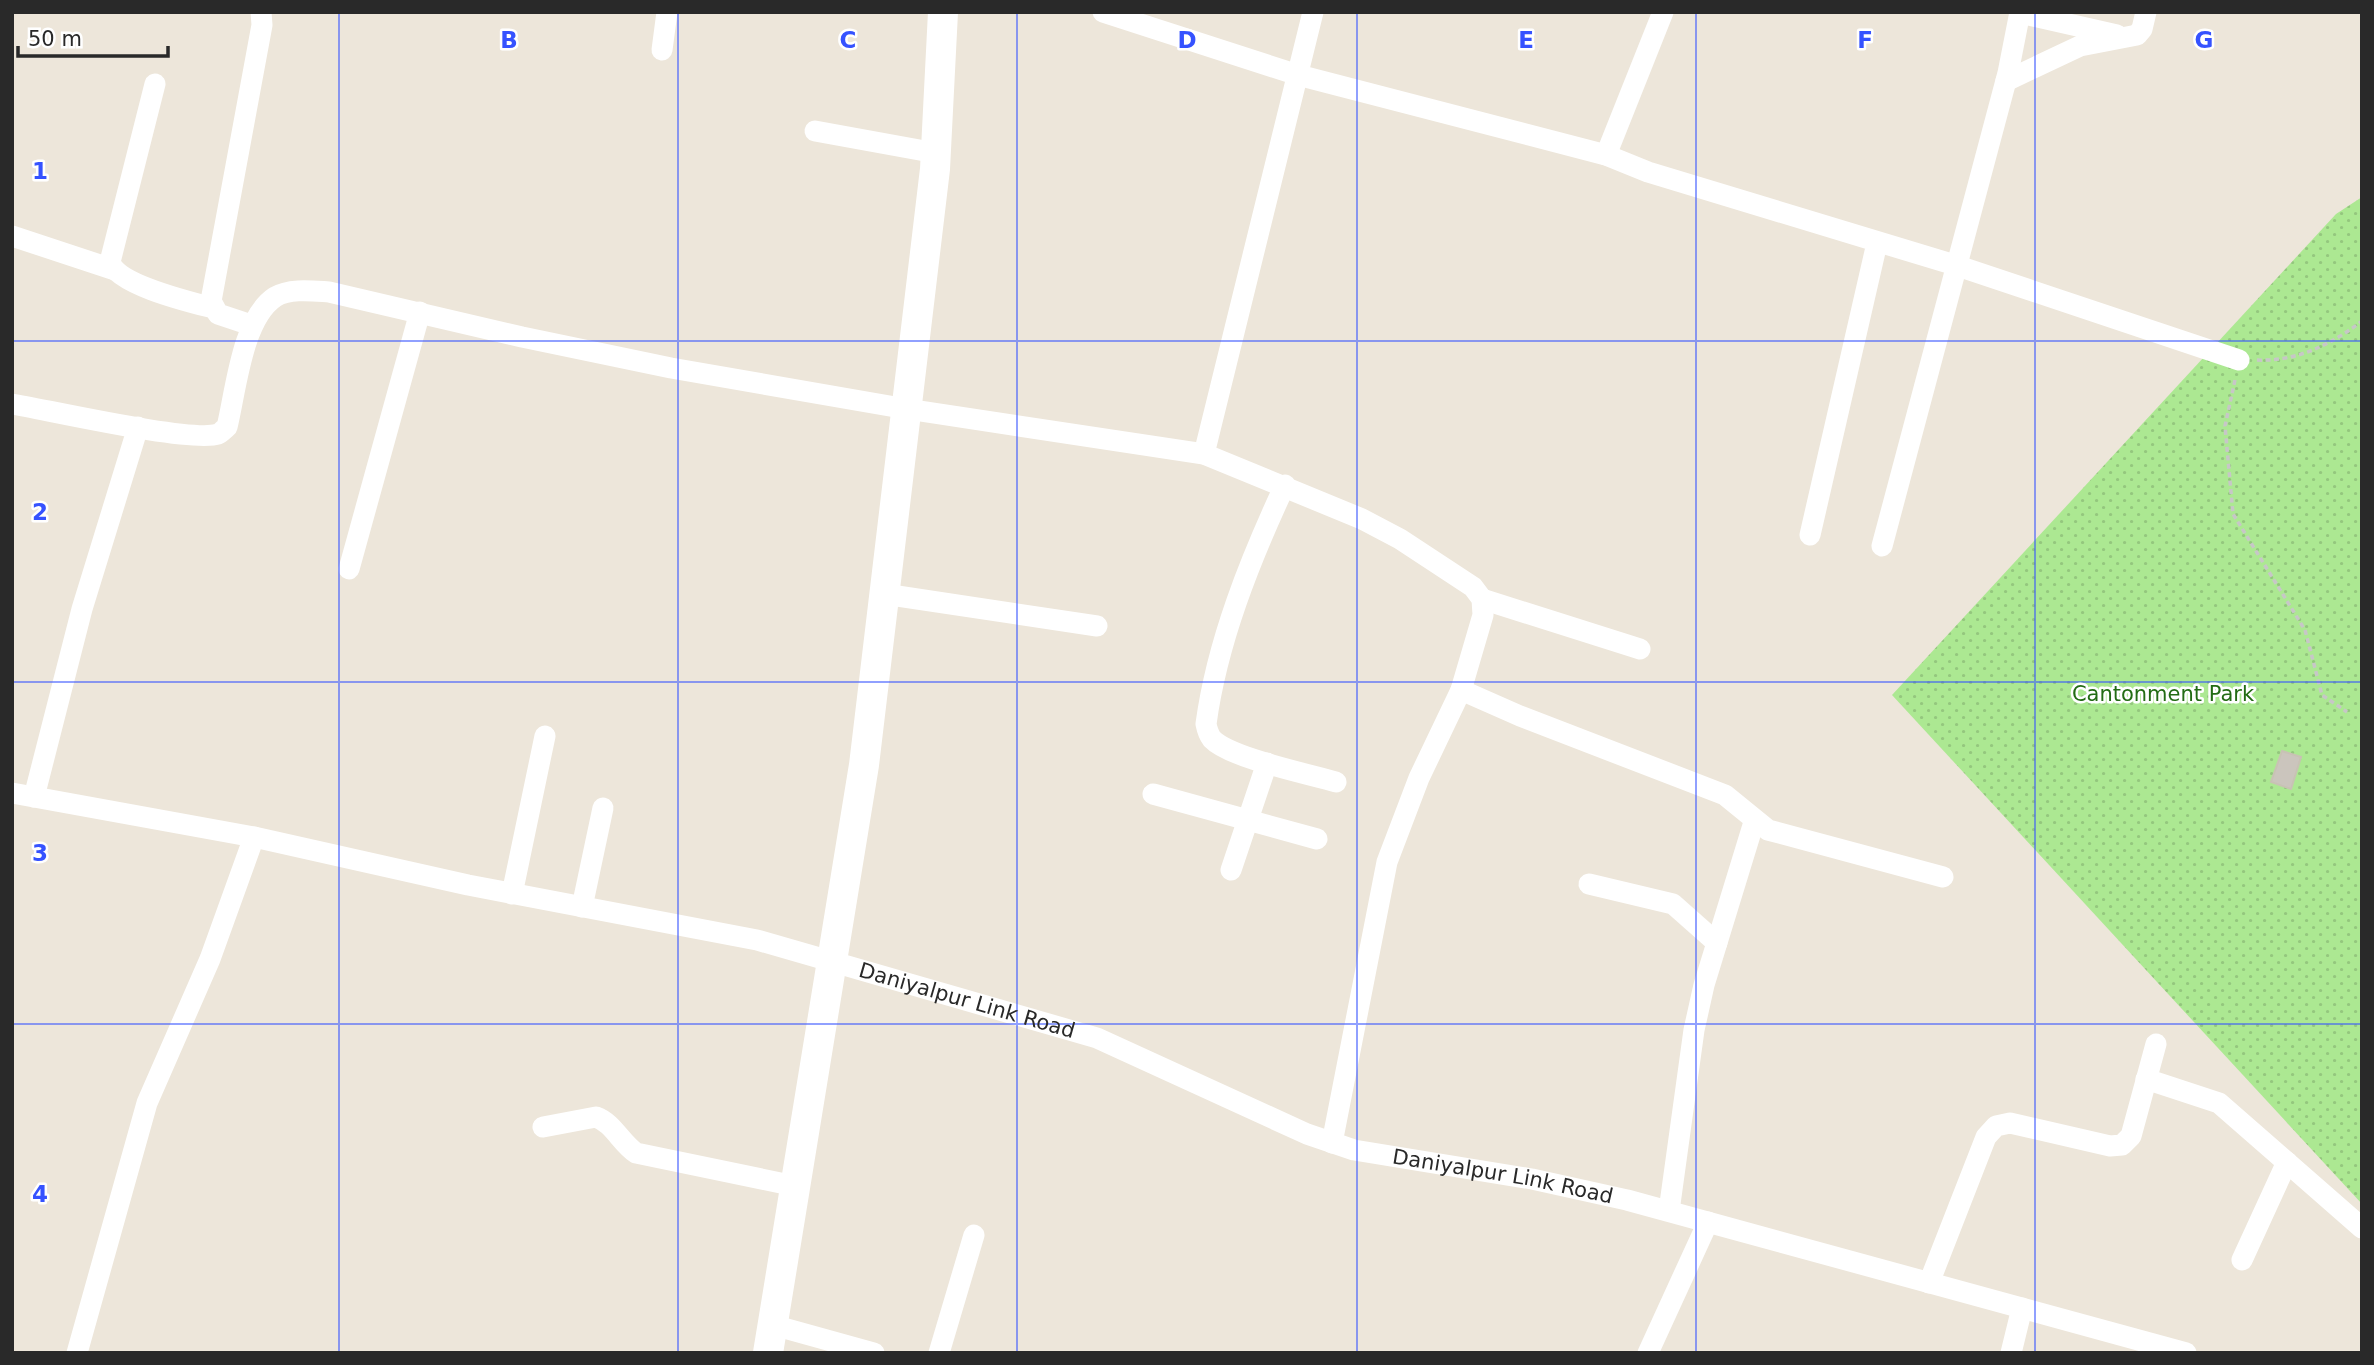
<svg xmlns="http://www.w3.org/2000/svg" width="2374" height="1365" viewBox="0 0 2374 1365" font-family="'DejaVu Sans',sans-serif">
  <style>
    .park { fill: url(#park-dots) }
    .building { fill: #cbc5bd; stroke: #c8c2b4; stroke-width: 2 }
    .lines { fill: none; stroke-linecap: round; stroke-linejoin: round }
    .path { stroke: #c7c7c7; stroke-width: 3.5; stroke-dasharray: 5 3.5; stroke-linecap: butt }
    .street { stroke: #fff; stroke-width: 21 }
    .secondary { stroke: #fff; stroke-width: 30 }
    .grid { fill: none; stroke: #3552ff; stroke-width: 2; stroke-opacity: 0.55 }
    .labels { text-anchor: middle; stroke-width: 5; stroke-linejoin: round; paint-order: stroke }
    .park-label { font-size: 21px; fill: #236c14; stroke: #fff }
    .street-label { font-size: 21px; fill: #292929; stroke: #fff }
    .grid-label { font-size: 23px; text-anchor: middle; font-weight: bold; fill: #3552ff; stroke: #fff; stroke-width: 5; stroke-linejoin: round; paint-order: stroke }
  </style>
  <defs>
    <pattern id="park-dots" width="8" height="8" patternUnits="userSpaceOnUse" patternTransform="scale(1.75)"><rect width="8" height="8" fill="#ace892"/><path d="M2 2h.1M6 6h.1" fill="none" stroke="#94c77e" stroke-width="1.8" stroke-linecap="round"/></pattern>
  </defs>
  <rect width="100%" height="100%" fill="#ede6da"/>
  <!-- park -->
  <polygon class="park" points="2362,197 2362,1204 1892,695 2336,214"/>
  <!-- building -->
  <polygon class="building" points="2282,751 2301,757 2291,789 2271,782"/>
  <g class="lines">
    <!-- path -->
    <g class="path">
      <path d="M2257,360c39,2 75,-16 105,-39"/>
      <polyline points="2235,380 2225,426 2233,514 2305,630 2322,695 2347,712"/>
    </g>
    <!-- street -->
    <g class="street">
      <polyline points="1103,12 1298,75 1606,155 1648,172 1955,265 2239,360"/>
      <polyline points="2020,13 2117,35"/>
      <polyline points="662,50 667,12"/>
      <polyline points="2006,81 2080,46 2137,35 2142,29 2146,12"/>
      <path d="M155,84l-45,178c8,23 80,40 103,46"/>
      <polyline points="815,131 936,153"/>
      <polyline points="1606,155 1663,12"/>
      <polyline points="12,236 112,269"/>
      <polyline points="251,325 218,314 211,301 262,25 261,12"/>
      <path d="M12,404c36,6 180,39 206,30 3,-1 6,-5 9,-7 9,-37 15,-108 48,-130 15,-9 38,-6 54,-5l193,45 149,31 236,41 297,45 158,65 38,20 73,48 9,12 1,16 -22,75 -42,88 -32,84 -55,281"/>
      <polyline points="1204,454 1313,12"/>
      <path d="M1285,485c-35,75 -68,157 -79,239 1,5 3,11 6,15 18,19 97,35 124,43"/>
      <polyline points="1810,535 1877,243"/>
      <polyline points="1882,546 2008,73 2020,12"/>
      <polyline points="349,569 420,312"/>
      <polyline points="884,594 1097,626"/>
      <polyline points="1482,599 1640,649"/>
      <polyline points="1461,690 1520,716 1725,795 1768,830 1943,877"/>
      <path id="s1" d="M12,793l242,44 214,48 289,55 340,98 210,96 47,16 178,29 95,21 559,153"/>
      <polyline points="1153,794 1317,839"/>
      <polyline points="34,797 82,609 138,427"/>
      <polyline points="1231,870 1267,763"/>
      <polyline points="1589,884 1673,904 1717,943"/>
      <polyline points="512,894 545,736"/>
      <polyline points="582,907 603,808"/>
      <polyline points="2146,1079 2219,1103 2362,1228"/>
      <path d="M543,1127l53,-10c17,6 25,26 40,36l159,33"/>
      <polyline points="1669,1211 1694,1030 1704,985 1754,822"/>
      <polyline points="2242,1260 2287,1162"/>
      <polyline points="1929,1283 1986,1137 1996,1126 2010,1123 2110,1146 2122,1145 2131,1136 2156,1044"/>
      <polyline points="773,1325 874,1353"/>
      <polyline points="77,1353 147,1103 210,959 254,837"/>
      <polyline points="939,1353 974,1235"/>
      <polyline points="1648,1353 1708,1222"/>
      <polyline points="2011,1353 2022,1308"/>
    </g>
    <!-- secondary -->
    <polyline class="secondary" points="768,1353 864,765 935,169 943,12"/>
  </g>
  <!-- grid -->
  <path class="grid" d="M339,12v1341M678,12v1341M1017,12v1341M1357,12v1341M1696,12v1341M2035,12v1341M12,341h2350M12,682h2350M12,1024h2350"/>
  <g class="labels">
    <!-- park labels -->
    <g class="park-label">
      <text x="2163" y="701">Cantonment Park</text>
    </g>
    <!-- street labels -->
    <g class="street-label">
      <text dy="7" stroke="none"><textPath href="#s1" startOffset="978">Daniyalpur Link Road</textPath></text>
      <text dy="7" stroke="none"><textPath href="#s1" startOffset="1545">Daniyalpur Link Road</textPath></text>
    </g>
  </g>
  <g class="grid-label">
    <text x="509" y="48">B</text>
    <text x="848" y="48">C</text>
    <text x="1187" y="48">D</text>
    <text x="1526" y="48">E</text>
    <text x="1865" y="48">F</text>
    <text x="2204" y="48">G</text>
    <text x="40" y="179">1</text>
    <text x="40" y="520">2</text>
    <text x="40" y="861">3</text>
    <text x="40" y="1202">4</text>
  </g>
  <!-- border -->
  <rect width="2374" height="1365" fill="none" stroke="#292929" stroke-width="28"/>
  <!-- scale -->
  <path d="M18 46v10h150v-10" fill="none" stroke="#292929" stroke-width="3.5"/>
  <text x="28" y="46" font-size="21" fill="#292929" stroke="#ffffff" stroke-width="5" paint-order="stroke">50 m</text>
</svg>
